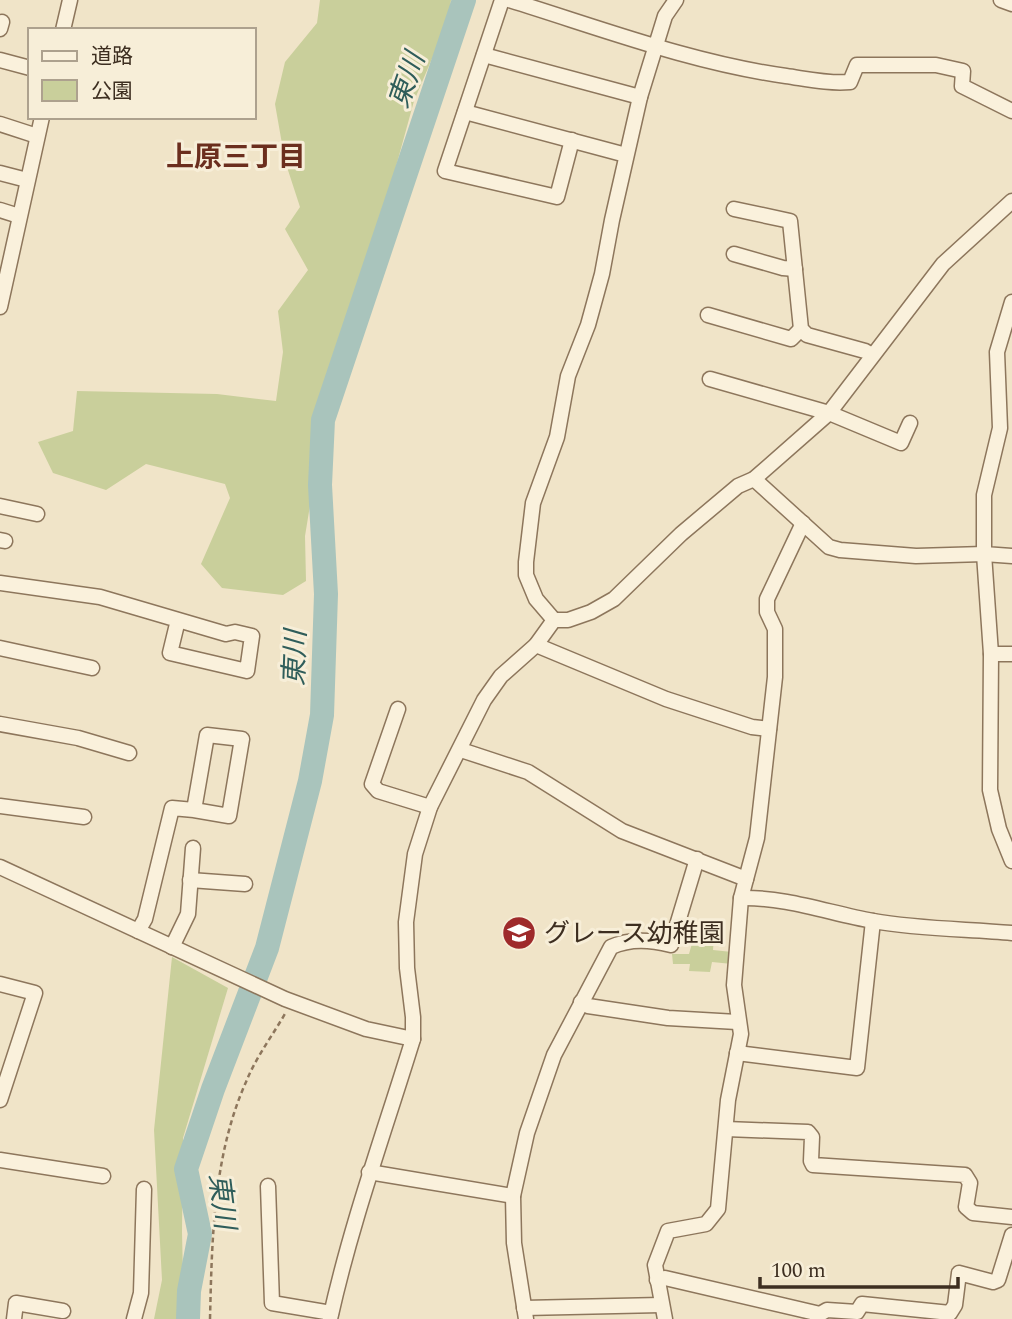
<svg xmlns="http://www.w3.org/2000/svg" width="1012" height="1319" viewBox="0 0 1012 1319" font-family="Spectral,'Noto Sans JP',serif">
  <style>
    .green { fill: #c9cf9b }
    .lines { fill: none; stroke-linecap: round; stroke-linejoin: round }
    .river { stroke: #a9c4bc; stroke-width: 24 }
    .minor-casing { stroke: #8d765c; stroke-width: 17 }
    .path { stroke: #8d765c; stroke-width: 2.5; stroke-dasharray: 5 3.5; stroke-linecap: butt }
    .minor { stroke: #faf1dc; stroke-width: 14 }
    .labels { text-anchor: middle; stroke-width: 6; stroke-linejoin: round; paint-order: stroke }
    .poi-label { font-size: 26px; fill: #3d2e20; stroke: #f7eed8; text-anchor: start }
    .water-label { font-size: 28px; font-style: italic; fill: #2f5d5a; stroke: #f7eed8 }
    .neighbourhood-label { font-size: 28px; font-weight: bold; fill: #6b2e1e; stroke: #f7eed8 }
  </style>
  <rect width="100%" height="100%" fill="#f0e4c8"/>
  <!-- green -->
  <g class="green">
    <polygon points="320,0 451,0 448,21 414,101 389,192 331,377 305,536 306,581 283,595 222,588 201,564 230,498 225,484 146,464 106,490 53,473 38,442 73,431 77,391 217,394 276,401 283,352 278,311 308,270 285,229 300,207 285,161 275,104 285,62 317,23"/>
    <polygon points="699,919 715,924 713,950 732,952 732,964 712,962 710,972 689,971 690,964 673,964 672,954 689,954"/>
    <polygon points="172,957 228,988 183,1138 182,1232 184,1319 154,1319 162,1280 154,1130"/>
  </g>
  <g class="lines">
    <!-- river -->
    <polyline class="river" points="188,1319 189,1291 200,1234 186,1169 213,1089 267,948 310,781 322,715 326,594 320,485 323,420 464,0"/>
    <!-- minor casing -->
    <g class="minor-casing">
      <g id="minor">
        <polyline points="502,0 445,171 557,197 572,140"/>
        <path d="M509,0c91,28 183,63 277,76 21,3 43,8 64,6l7,-17h79l27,6 -1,15 50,25"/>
        <polyline points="1001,0 1012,4"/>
        <polyline points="0,29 2,22"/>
        <polyline points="63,30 70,0"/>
        <polyline points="484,55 640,97"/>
        <polyline points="0,60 30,68"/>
        <polyline points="465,112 626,155"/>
        <polyline points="0,124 37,136"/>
        <polyline points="0,173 27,180"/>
        <polyline points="734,209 790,221 801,329 807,335 865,351 872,355"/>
        <polyline points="0,210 19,216"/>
        <polyline points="734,254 783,268 795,269"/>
        <polyline points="1012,302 997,352 1000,428 984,495 984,554 1012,556"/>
        <polyline points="0,307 42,117"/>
        <polyline points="708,315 791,339 801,329"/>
        <polyline points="710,379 829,413 901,443 910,423"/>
        <polyline points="754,479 829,547 840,550 916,556 984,554 991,654 990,790 999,829 1012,861"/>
        <polyline points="0,506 37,514"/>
        <polyline points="0,540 5,541"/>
        <polyline points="0,583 100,597 226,634 235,632 252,636 247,671 170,653 178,620"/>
        <polyline points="554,620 536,599 526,575 526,562 533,503 557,437 568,376 588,325 602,274 612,220 640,97 665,16 676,0"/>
        <polyline points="536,645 666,699 752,727 769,729"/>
        <polyline points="0,648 92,668"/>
        <polyline points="991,654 1012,654"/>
        <polyline points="398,709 372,784 378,791 430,807"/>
        <polyline points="0,724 78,738 129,753"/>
        <polyline points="461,750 528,772 622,831 746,879"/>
        <polyline points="0,806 84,817"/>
        <polyline points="0,867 285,999 366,1029 413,1039"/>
        <polyline points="190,880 245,884"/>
        <path d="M741,898c45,-1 88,15 132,23 45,8 93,8 139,12"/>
        <polyline points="138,931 145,919 172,808 194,810 207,735 242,739 229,816 194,810"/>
        <polyline points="172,947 188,914 193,848"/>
        <polyline points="0,984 35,993 0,1100"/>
        <polyline points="581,1002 588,1006 668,1018 737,1022"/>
        <polyline points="737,1053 857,1068 873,921"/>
        <polyline points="726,1129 808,1132 812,1137 811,1161 813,1165 965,1175 970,1183 966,1207 973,1213 1012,1217"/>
        <polyline points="0,1160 103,1176"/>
        <polyline points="369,1172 513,1196"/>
        <polyline points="268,1186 272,1303 331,1313"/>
        <polyline points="657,1280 665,1278 820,1314 827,1310 857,1312 862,1304 950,1313 955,1305 959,1273 993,1282 998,1280 1012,1235"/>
        <polyline points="524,1308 661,1305"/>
        <polyline points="14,1319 16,1303 63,1311"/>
        <polyline points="134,1319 141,1293 144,1189"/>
        <path d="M330,1319c21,-95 54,-186 83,-280v-22l-6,-49 -1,-46 9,-68 15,-47 54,-107 17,-24 35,-31 18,-25h14l23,-8 23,-13 67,-65 57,-48 16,-7 75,-66 114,-149 69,-63"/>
        <path d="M526,1319l-12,-76 -1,-47 14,-63 27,-78 57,-108c20,-9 40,-7 60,-2l26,-86"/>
        <polyline points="665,1319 655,1265 668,1231 706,1224 718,1209 728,1100 741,1034 734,985 741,898 757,838 775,677 775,629 767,612 767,599 803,523"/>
      </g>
    </g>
    <!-- path -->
    <path class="path" d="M210,1319c2,-80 3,-163 36,-237 10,-25 27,-47 40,-70"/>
    <!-- minor -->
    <use href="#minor" class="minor"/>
  </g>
  <!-- icons -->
  <defs>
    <g id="school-disc" transform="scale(1.75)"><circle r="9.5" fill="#9e2a2b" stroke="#f7eed8"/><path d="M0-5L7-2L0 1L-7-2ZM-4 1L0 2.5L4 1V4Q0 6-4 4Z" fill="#fff"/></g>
  </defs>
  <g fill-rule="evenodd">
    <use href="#school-disc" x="519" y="933"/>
  </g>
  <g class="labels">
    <!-- poi labels -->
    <g class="poi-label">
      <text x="544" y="942">グレース幼稚園</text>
    </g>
    <!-- water labels -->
    <g class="water-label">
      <text transform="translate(406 80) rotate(-71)" y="10">東川</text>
      <text transform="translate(294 658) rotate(-88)" y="10">東川</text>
      <text transform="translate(223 1201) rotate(83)" y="10">東川</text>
    </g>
    <!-- neighbourhood labels -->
    <g class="neighbourhood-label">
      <text x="236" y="166">上原三丁目</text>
    </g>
  </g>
  <!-- legend -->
  <rect x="28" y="28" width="228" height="91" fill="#f7eed8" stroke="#ada18e" stroke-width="2"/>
  <rect x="42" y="51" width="35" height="10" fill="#faf1dc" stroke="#ada18e" stroke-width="2"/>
  <text x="91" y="63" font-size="21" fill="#3d2e20">道路</text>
  <rect x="42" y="80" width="35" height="21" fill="#c9cf9b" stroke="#ada18e" stroke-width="2"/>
  <text x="91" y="98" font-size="21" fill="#3d2e20">公園</text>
  <!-- scale -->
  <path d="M760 1277v10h198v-10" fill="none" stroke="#3d2e20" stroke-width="3.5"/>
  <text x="771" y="1277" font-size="21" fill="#3d2e20" stroke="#f7eed8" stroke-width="5" paint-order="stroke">100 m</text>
</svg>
